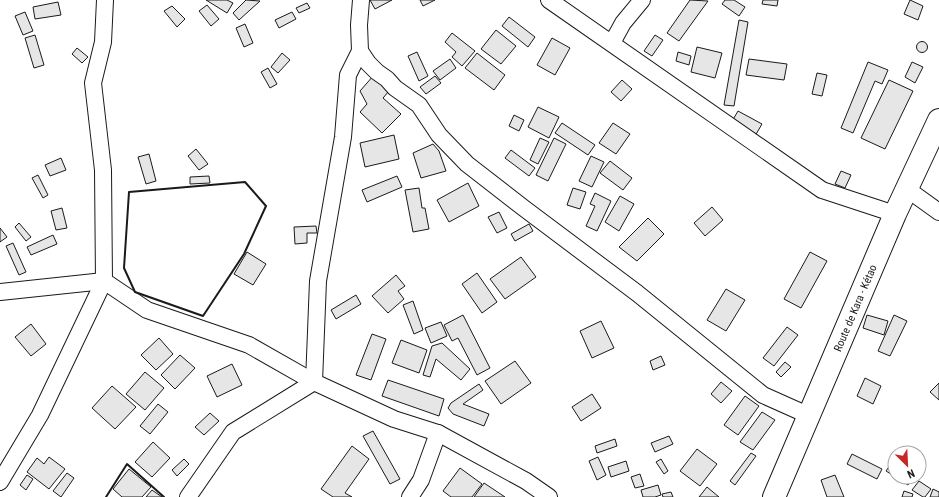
<svg xmlns="http://www.w3.org/2000/svg" width="939" height="497" viewBox="0 0 939 497" font-family="'Roboto Condensed',sans-serif">
  <style>
    .building { fill: #e6e6e6; stroke: #1a1a1a }
    .lines { fill: none; stroke-linecap: round; stroke-linejoin: round }
    .street-casing { stroke: #1a1a1a; stroke-width: 18 }
    .primary-casing { stroke: #1a1a1a; stroke-width: 24 }
    .street { stroke: #fff; stroke-width: 16 }
    .primary { stroke: #fff; stroke-width: 22 }
    .wall { stroke: #1a1a1a; stroke-width: 2 }
    .labels { text-anchor: middle; stroke-width: 3; stroke-linejoin: round; paint-order: stroke }
    .street-label { font-size: 11px; fill: #1a1a1a; stroke: #fff }
  </style>
  <rect width="100%" height="100%" fill="#fff"/>
  <!-- building -->
  <g class="building">
    <polygon points="206,0 227,0 233,3 227,13"/>
    <polygon points="246,0 260,1 239,20 233,13"/>
    <polygon points="370,0 392,0 375,9"/>
    <polygon points="420,0 435,0 423,6"/>
    <polygon points="690,0 708,1 679,41 667,33"/>
    <polygon points="725,0 734,0 745,7 739,16 722,4"/>
    <polygon points="763,0 778,0 777,6 762,4"/>
    <polygon points="910,0 923,6 918,20 904,14"/>
    <polygon points="58,2 61,15 35,19 33,7"/>
    <polygon points="307,3 310,8 299,13 296,8"/>
    <polygon points="207,5 219,19 211,26 199,11"/>
    <polygon points="172,6 185,19 177,27 164,11"/>
    <polygon points="25,12 33,31 23,35 15,16"/>
    <polygon points="292,12 296,19 279,28 275,20"/>
    <polygon points="509,17 535,37 528,47 502,26"/>
    <polygon points="739,20 748,22 734,106 724,105"/>
    <polygon points="245,24 253,43 244,47 236,28"/>
    <polygon points="496,30 516,46 501,64 481,49"/>
    <polygon points="452,33 475,51 462,66 452,57 456,52 445,42"/>
    <polygon points="35,35 44,65 34,68 25,38"/>
    <polygon points="655,35 663,40 652,56 644,51"/>
    <polygon points="552,38 570,48 555,75 537,65"/>
    <circle cx="922" cy="47" r="5.5"/>
    <polygon points="697,47 722,53 715,78 691,72"/>
    <polygon points="77,48 88,57 82,63 72,54"/>
    <polygon points="417,52 428,76 419,81 408,56"/>
    <polygon points="678,52 691,56 689,65 676,61"/>
    <polygon points="282,53 290,60 278,73 271,67"/>
    <polygon points="477,53 505,75 494,90 465,68"/>
    <polygon points="450,59 456,68 440,80 433,71"/>
    <polygon points="749,59 787,64 784,80 746,75"/>
    <polygon points="868,62 888,70 882,84 875,81 853,133 841,128"/>
    <polygon points="912,62 923,67 915,83 905,77"/>
    <polygon points="268,68 277,84 270,88 261,72"/>
    <polygon points="817,73 827,75 822,96 812,94"/>
    <polygon points="374,75 389,91 383,98 401,114 382,133 360,112 367,104 360,91"/>
    <polygon points="435,76 441,83 426,94 420,87"/>
    <polygon points="622,80 632,89 621,101 611,92"/>
    <polygon points="889,80 913,91 885,149 861,138"/>
    <polygon points="538,107 559,117 549,138 528,127"/>
    <polygon points="738,111 762,124 755,136 731,123"/>
    <polygon points="514,115 524,120 519,131 509,126"/>
    <polygon points="562,123 595,145 588,155 555,133"/>
    <polygon points="613,123 630,134 616,154 599,143"/>
    <polygon points="394,135 399,159 365,167 360,143"/>
    <polygon points="540,138 549,142 538,164 530,160"/>
    <polygon points="554,138 566,144 548,181 536,175"/>
    <polygon points="433,144 439,151 446,171 421,178 413,153"/>
    <polygon points="196,149 208,164 199,170 188,156"/>
    <polygon points="511,150 535,168 529,176 505,158"/>
    <polygon points="149,154 156,181 146,184 138,157"/>
    <polygon points="591,156 604,162 592,187 579,181"/>
    <polygon points="61,158 66,170 50,176 45,165"/>
    <polygon points="610,161 632,178 623,190 600,173"/>
    <polygon points="841,171 851,175 845,188 835,184"/>
    <polygon points="38,175 48,195 43,198 32,178"/>
    <polygon points="209,176 210,183 190,184 190,177"/>
    <polygon points="397,176 402,187 367,202 362,190"/>
    <polygon points="468,183 479,206 449,222 437,200"/>
    <polygon points="419,188 422,208 425,208 429,229 413,232 405,190"/>
    <polygon points="573,188 586,192 580,209 567,205"/>
    <polygon points="595,193 611,201 597,231 586,226 595,206 590,204"/>
    <polygon points="620,196 634,204 619,231 605,222"/>
    <polygon points="712,207 723,220 705,236 694,223"/>
    <polygon points="62,208 67,228 56,230 51,211"/>
    <polygon points="499,212 507,228 497,233 488,217"/>
    <polygon points="648,218 664,234 637,261 619,247"/>
    <polygon points="19,223 31,237 26,241 15,227"/>
    <polygon points="529,224 533,231 515,241 511,234"/>
    <polygon points="316,226 317,233 307,233 307,243 295,244 294,227"/>
    <polygon points="0,228 7,237 0,242"/>
    <polygon points="53,235 57,244 31,255 27,247"/>
    <polygon points="13,243 26,272 19,275 6,246"/>
    <polygon points="247,252 266,264 253,285 234,274"/>
    <polygon points="810,252 827,261 801,308 784,299"/>
    <polygon points="521,257 536,277 505,299 490,279"/>
    <polygon points="477,273 497,302 482,313 462,284"/>
    <polygon points="396,275 405,286 398,291 404,299 388,313 372,296"/>
    <polygon points="726,289 745,300 726,331 707,320"/>
    <polygon points="356,295 361,304 336,319 331,310"/>
    <polygon points="413,301 423,330 414,334 403,305"/>
    <polygon points="463,315 490,368 477,375 458,338 452,341 444,325"/>
    <polygon points="867,315 888,321 884,335 863,328"/>
    <polygon points="894,315 907,321 890,356 878,351"/>
    <polygon points="601,321 614,348 592,358 580,331"/>
    <polygon points="441,322 447,336 431,343 425,328"/>
    <polygon points="31,324 46,344 31,356 15,337"/>
    <polygon points="787,327 798,335 774,366 763,358"/>
    <polygon points="372,334 386,339 371,380 356,375"/>
    <polygon points="159,338 173,354 156,370 141,355"/>
    <polygon points="401,340 427,350 419,373 392,363"/>
    <polygon points="442,343 470,369 461,380 436,359 430,377 423,375 432,346"/>
    <polygon points="180,355 195,368 175,389 161,375"/>
    <polygon points="661,356 665,365 653,370 650,361"/>
    <polygon points="515,361 531,383 501,404 485,381"/>
    <polygon points="785,362 791,367 781,377 776,372"/>
    <polygon points="232,364 242,385 217,397 207,376"/>
    <polygon points="145,372 164,388 145,410 126,394"/>
    <polygon points="865,378 881,386 873,404 857,396"/>
    <polygon points="388,380 444,399 439,416 382,396"/>
    <polygon points="721,382 732,391 721,403 711,394"/>
    <polygon points="939,383 939,400 930,392"/>
    <polygon points="479,384 483,390 463,404 489,414 484,426 453,414 448,408 451,403"/>
    <polygon points="112,386 136,407 115,429 92,408"/>
    <polygon points="592,394 601,408 581,421 572,407"/>
    <polygon points="745,396 759,406 738,435 724,425"/>
    <polygon points="158,404 168,412 150,434 140,426"/>
    <polygon points="762,412 775,420 753,450 740,442"/>
    <polygon points="210,413 219,421 204,435 195,427"/>
    <polygon points="373,431 400,479 390,484 363,436"/>
    <polygon points="669,436 673,444 655,452 651,443"/>
    <polygon points="615,439 617,446 597,453 595,446"/>
    <polygon points="153,442 170,458 152,477 135,462"/>
    <polygon points="352,446 369,459 345,493 352,497 333,497 321,489"/>
    <polygon points="697,449 717,464 700,486 680,471"/>
    <polygon points="751,453 756,456 735,485 730,481"/>
    <polygon points="852,454 882,469 877,479 847,464"/>
    <polygon points="49,457 65,469 49,489 27,472 37,458 44,464"/>
    <polygon points="598,457 606,475 597,480 589,461"/>
    <polygon points="895,458 895,477 913,477 908,485 886,471"/>
    <polygon points="184,459 189,464 177,476 172,470"/>
    <polygon points="661,459 668,471 664,474 656,462"/>
    <polygon points="626,461 629,471 611,477 608,467"/>
    <polygon points="460,468 482,484 472,497 451,497 443,491"/>
    <polygon points="129,469 151,487 142,497 122,497 113,489"/>
    <polygon points="67,473 74,478 61,497 53,491"/>
    <polygon points="640,474 644,486 635,488 631,477"/>
    <polygon points="27,475 33,479 26,490 20,485"/>
    <polygon points="835,475 844,497 827,497 821,480"/>
    <polygon points="919,481 931,489 925,497 923,497 912,490"/>
    <polygon points="484,483 505,497 474,497"/>
    <polygon points="658,485 661,495 655,497 643,497 641,490"/>
    <polygon points="707,487 719,497 699,497"/>
    <polygon points="933,489 939,492 939,497 930,497"/>
    <polygon points="152,490 162,497 146,497"/>
    <polygon points="904,491 913,494 912,497 902,497"/>
    <polygon points="671,492 673,497 663,497 662,494"/>
  </g>
  <g class="lines">
    <!-- street casing -->
    <g class="street-casing">
      <g id="street">
        <polyline points="105,0 103,42 93,83 103,170 104,281 147,310 249,345 314,382 394,419 438,433 526,481 549,497"/>
        <polyline points="361,0 359,25 360,51 368,63 377,72 387,79 395,88 419,105 439,135 467,164 525,209 637,293 763,395 810,416"/>
        <polyline points="549,0 822,190 895,214"/>
        <polyline points="612,43 623,23 642,0"/>
        <polyline points="907,189 939,212"/>
        <polyline points="0,292 104,281"/>
        <polyline points="0,482 40,415 104,281"/>
        <polyline points="188,497 233,432 314,382 318,281 343,137 348,75 360,51"/>
        <polyline points="410,497 421,480 438,433"/>
      </g>
    </g>
    <!-- primary casing -->
    <g class="primary-casing">
      <polyline id="primary" points="774,497 895,214 939,120"/>
    </g>
    <!-- street -->
    <use href="#street" class="street"/>
    <!-- primary -->
    <use href="#primary" class="primary"/>
    <!-- wall -->
    <g class="wall">
      <polygon points="245,182 266,206 244,254 203,316 135,292 124,268 129,192"/>
      <polyline points="106,497 127,464 164,497"/>
    </g>
  </g>
  <g class="labels">
    <!-- street labels -->
    <g class="street-label">
      <text transform="translate(855 308) rotate(-67)" y="4">Route de Kara - Kétao</text>
    </g>
  </g>
  <!-- north arrow -->
  <g transform="translate(907 465) rotate(156)"><circle r="19" fill="#ffffff" stroke="#a3a3a3"/>
  <path d="M0-3L7 15L0 10L-7 15Z" fill="#c62828"/>
  <text y="-6" font-size="11" font-weight="bold" text-anchor="middle" fill="#1a1a1a">N</text>
  </g>
</svg>
